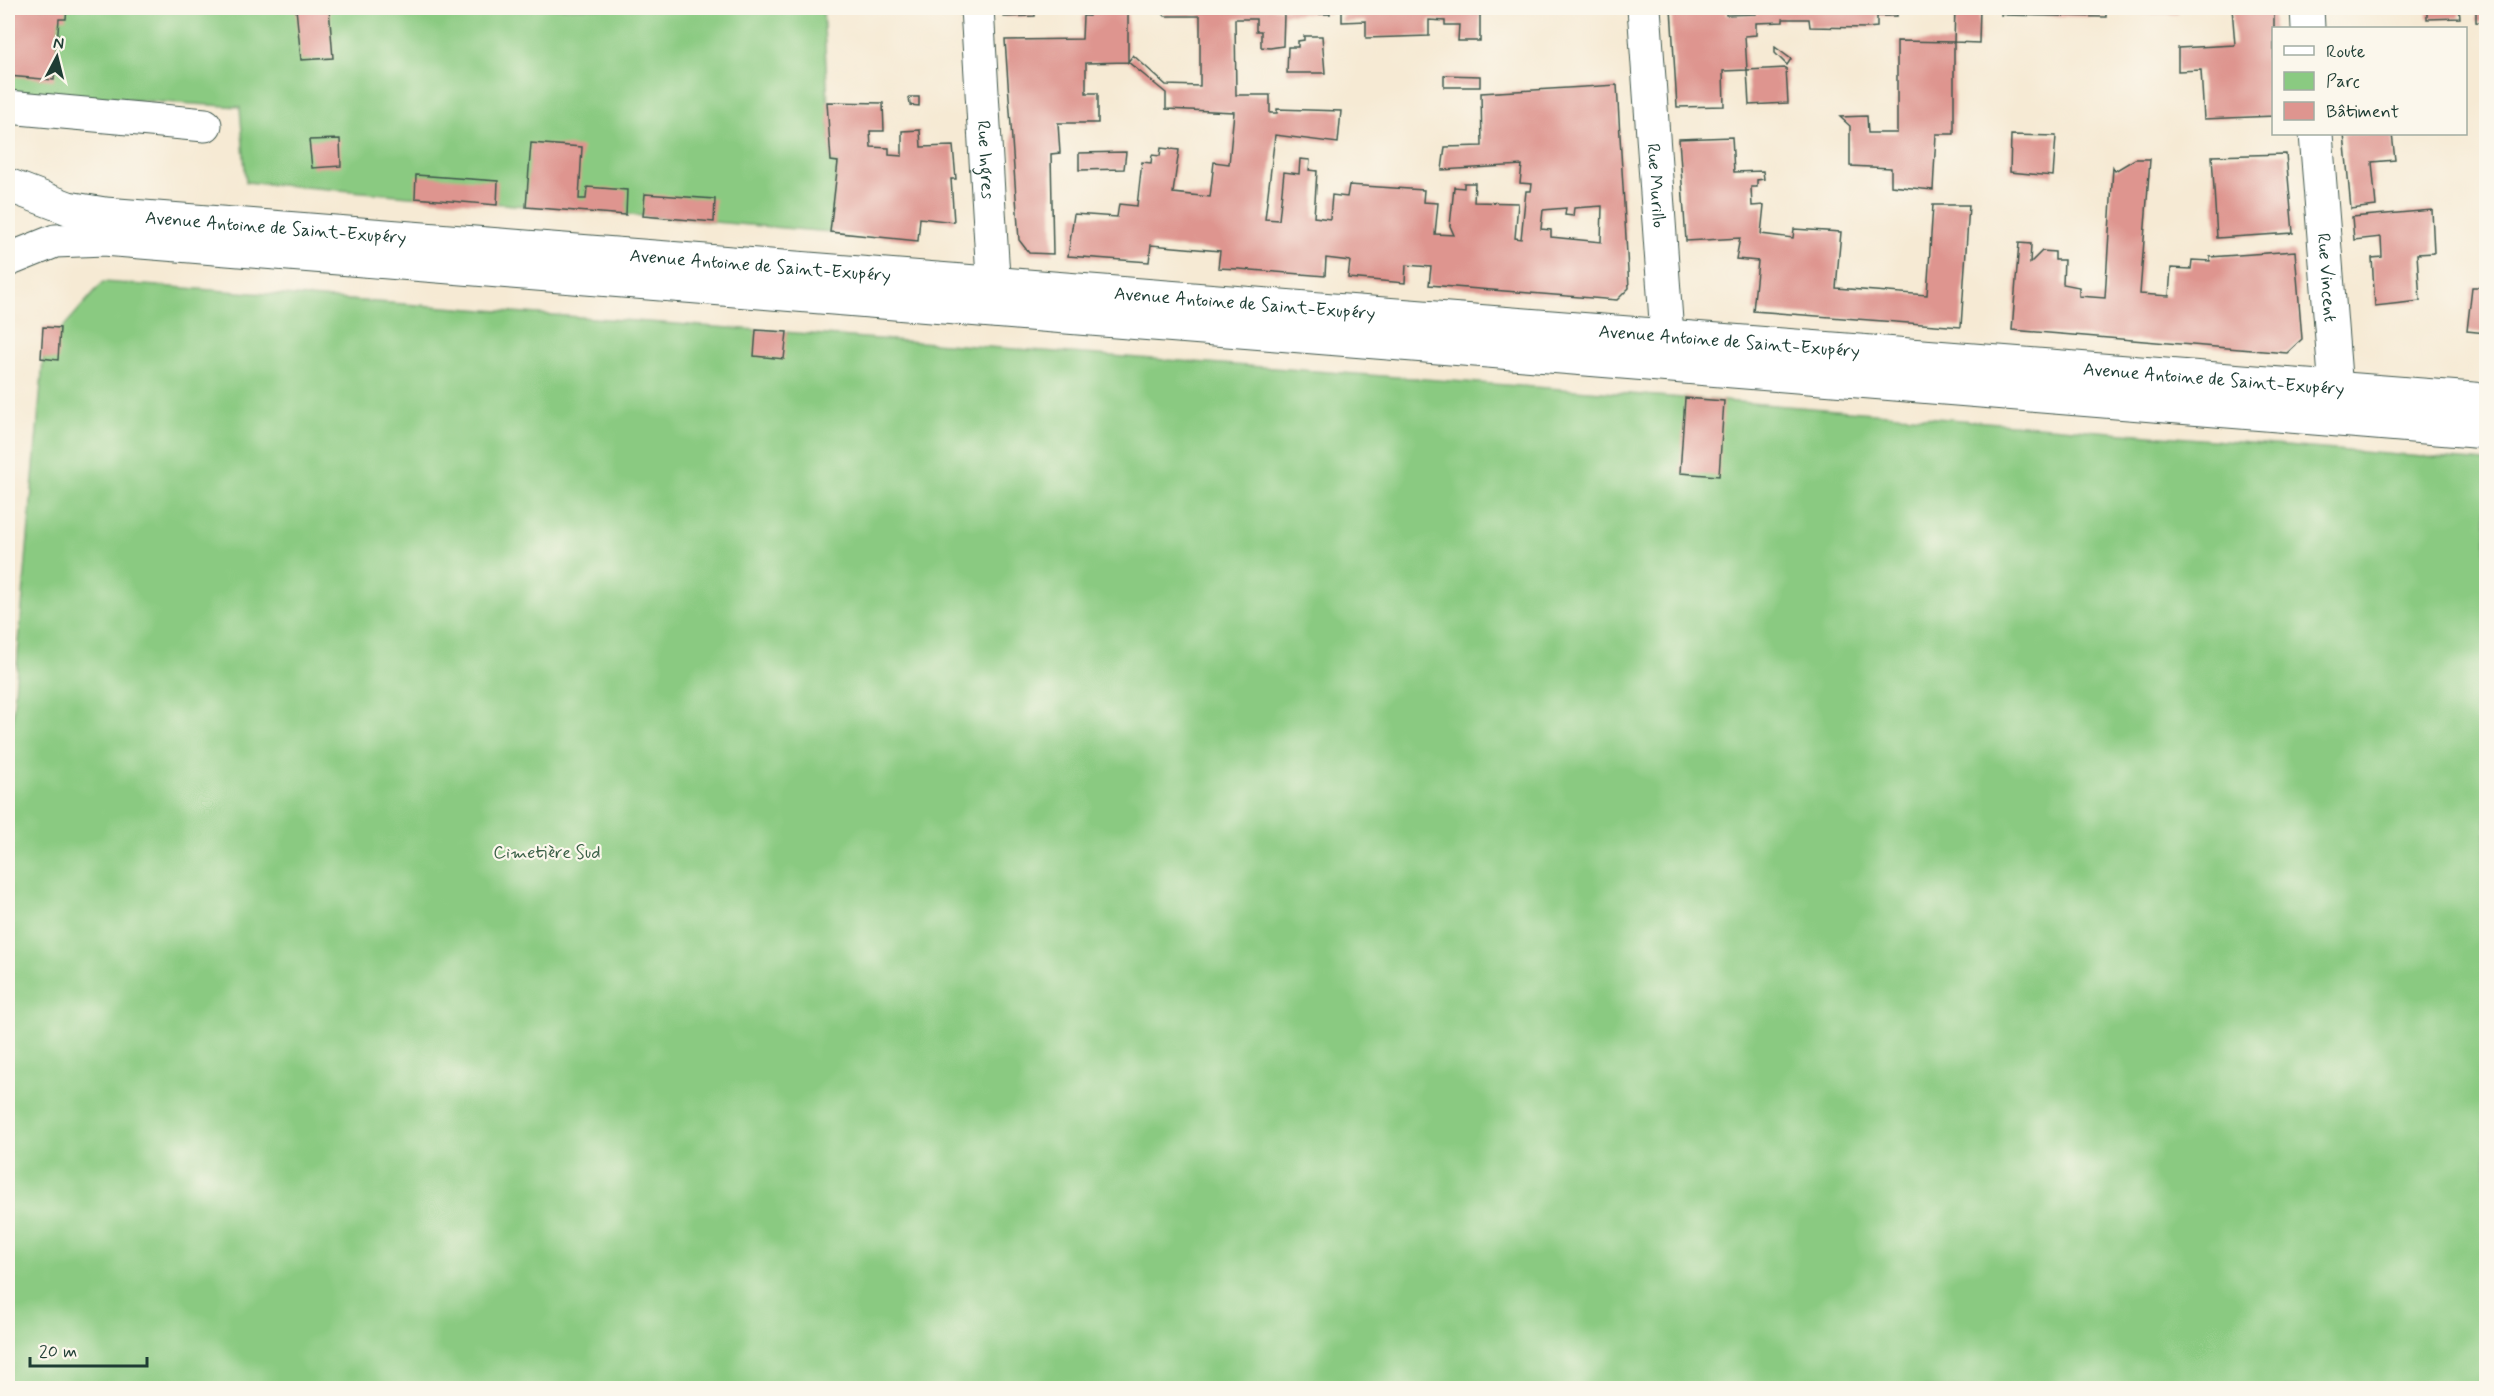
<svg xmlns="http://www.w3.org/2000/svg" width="2494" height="1396" viewBox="0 0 2494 1396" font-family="Mynerve,sans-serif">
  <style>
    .green { fill: #8aca81; stroke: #54845a; stroke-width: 1.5 }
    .building { fill: #de958f; fill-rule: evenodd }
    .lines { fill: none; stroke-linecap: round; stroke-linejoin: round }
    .minor-casing { stroke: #3f574c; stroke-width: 35 }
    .major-casing { stroke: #3f574c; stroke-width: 35 }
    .minor { stroke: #fff; stroke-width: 33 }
    .major { stroke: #fff; stroke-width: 33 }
    .labels { text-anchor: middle; stroke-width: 4.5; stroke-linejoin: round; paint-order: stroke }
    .street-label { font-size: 18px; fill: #1f3d34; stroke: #fbf7ec }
    .park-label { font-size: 18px; fill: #3a6047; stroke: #fbf7ec }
  </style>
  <rect width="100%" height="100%" fill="#fbf7ec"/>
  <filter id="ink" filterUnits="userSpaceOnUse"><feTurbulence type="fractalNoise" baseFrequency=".0167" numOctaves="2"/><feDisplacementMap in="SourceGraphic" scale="12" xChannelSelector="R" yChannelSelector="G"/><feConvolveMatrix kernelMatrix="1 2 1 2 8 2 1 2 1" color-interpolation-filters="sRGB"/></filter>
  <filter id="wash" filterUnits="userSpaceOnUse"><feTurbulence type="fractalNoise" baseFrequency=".008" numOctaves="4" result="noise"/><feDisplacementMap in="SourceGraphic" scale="24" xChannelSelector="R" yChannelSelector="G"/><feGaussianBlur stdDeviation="1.35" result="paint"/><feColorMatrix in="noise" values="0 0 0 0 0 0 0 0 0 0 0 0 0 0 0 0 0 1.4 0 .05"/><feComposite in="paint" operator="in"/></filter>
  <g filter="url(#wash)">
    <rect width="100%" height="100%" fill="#f6ead4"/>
    <!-- green -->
    <g class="green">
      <polygon points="8,8 823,8 831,161 838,162 830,232 246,182 240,107 8,92"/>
      <polygon points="103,282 1724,401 2486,462 2486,1388 8,1388 8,773 44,349"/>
    </g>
    <g id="blocks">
      <!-- building -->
      <g class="building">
        <polygon points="8,8 67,8 66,19 59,19 54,80 8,76"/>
        <polygon points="296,8 329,8 333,58 301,60"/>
        <polygon points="1004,8 1035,8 1035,16 1004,17"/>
        <path d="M1128,8v54l5,-7 33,30 34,1v-70h-35l-6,-8h171v6h-46l-1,32 -13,2 -9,-1v-16h-5v-12h-21l1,76h34v18h7v-4l64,2 -3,32 -63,-8 -10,84 14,1 5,-48 15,2 1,-15 10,1 -1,10 8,1 -3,46 16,2 2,-24 15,2 2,-12 75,5 -1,12 15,1 -3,31 19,1 -4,-9 4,-39 10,1v-5h11l-1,19 44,1 -3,35 6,1 5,-48h5l1,-7 -12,-1 2,-18 -80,5 3,-23 37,-1 -1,-53 136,-8 12,203 -12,12 -188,-15 2,-18 -25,-2 -1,18 -57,-5 2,-17 -24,-3 -1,18 -86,-7 -21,-1 2,-17 -69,-6 -2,17 -81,-6 6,-42 43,3 2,-13 18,2 5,-44 9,1 1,-8 8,1 1,-8 18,2 -6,43 37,4 4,-35 15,2 5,-52 -68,-3v-16l-38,-31 -42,1v30h12v30h-40l2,30 -9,1 2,100 -24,-1 -10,-13 -14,-200 77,-1 1,-23h6v-7zM1602,206l-1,36 -50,-5v-7l-10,-1 2,-19 23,-2 -1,7 8,1 1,-8z"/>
        <polygon points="1342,8 1480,8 1480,41 1458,41 1459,25 1445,25 1445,21 1429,20 1429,36 1366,38 1366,21 1342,22"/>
        <polygon points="1671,8 1725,8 1726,15 1756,14 1756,8 1897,8 1897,16 1877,16 1877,27 1867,28 1810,27 1809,19 1783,19 1783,22 1756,23 1756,35 1745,36 1747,70 1723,71 1724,106 1677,107"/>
        <polygon points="1955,8 1980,8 1979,43 1954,42"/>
        <polygon points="2001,8 2106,8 2106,17 2001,15"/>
        <polygon points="2142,8 2178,8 2178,14 2141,14"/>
        <polygon points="2232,8 2274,8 2274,116 2204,119 2201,70 2178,71 2178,48 2235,45"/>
        <polygon points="2349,8 2372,8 2372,10 2349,11"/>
        <polygon points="2415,8 2459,8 2460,18 2427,19 2427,10 2415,10"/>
        <polygon points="2476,8 2486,8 2486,23 2476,22"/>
        <polygon points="1304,36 1322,36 1325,73 1287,73 1288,47 1298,47 1298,41 1304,40"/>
        <polygon points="1897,41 1954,42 1954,134 1936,134 1933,190 1891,186 1891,168 1850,166 1850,126 1840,117 1867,116 1868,133 1897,133"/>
        <polygon points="1775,47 1791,59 1787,65 1775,53"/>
        <polygon points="1786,68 1788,103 1749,105 1747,70"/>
        <polygon points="1444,75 1480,76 1480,87 1444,87"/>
        <polygon points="909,97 919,97 919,106 910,105"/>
        <polygon points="827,102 883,103 884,131 870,131 871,147 889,148 889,155 902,156 902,131 920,130 921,147 953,146 956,179 951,179 954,222 920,218 918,241 830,232 838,162 831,161"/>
        <polygon points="2344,134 2392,134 2395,160 2372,162 2376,206 2351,209"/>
        <polygon points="2011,135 2056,136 2053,176 2010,172"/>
        <polygon points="1732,137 1734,172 1763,171 1764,179 1757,180 1757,187 1751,187 1752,206 1764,205 1761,234 1793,238 1794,229 1841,232 1836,288 1927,295 1933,205 1969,205 1961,327 1753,311 1758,261 1736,259 1740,238 1686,241 1679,139"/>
        <polygon points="340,139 341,166 312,168 309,140"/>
        <polygon points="531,143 582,147 579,199 586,199 587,187 627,190 626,215 526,207"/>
        <polygon points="1126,152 1124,169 1079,170 1079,153"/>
        <polygon points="2286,154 2293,233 2217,238 2212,156"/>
        <polygon points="2135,159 2150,159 2140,294 2169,296 2171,268 2191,269 2192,260 2210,261 2210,257 2295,251 2302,339 2287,353 2012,330 2019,243 2031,244 2030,263 2042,251 2055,252 2055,260 2064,260 2063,284 2079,287 2079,296 2105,298 2113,167 2115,171"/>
        <polygon points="416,175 498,181 497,205 415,198"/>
        <polygon points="645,194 715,199 714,222 643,216"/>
        <polygon points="2432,210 2434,253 2417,254 2420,301 2375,306 2372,258 2382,257 2381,237 2354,240 2352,217"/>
        <polygon points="2472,287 2486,287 2486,333 2467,331"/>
        <polygon points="43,327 60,328 58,360 41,358"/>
        <polygon points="756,330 787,332 784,359 754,356"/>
        <polygon points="1685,398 1724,401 1719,476 1680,473"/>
      </g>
    </g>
  </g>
  <g filter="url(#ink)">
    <use href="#blocks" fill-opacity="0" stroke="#3f574c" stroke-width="1.5"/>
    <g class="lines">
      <!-- minor casing -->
      <g class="minor-casing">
        <g id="minor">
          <path id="s1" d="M977,8l18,303"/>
          <path id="s2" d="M1644,8l22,313v44"/>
          <polyline points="2307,8 2308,28"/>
          <polyline points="8,107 205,125"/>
          <path id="s3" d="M2316,134l22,282"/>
        </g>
      </g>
      <!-- major casing -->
      <g class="major-casing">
        <g id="major">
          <path id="s4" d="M8,185l60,23 37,6 2381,186"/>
          <polyline points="8,260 55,241 104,239 2486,432"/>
        </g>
      </g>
      <!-- minor -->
      <use href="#minor" class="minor"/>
      <!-- major -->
      <use href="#major" class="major"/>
    </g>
  </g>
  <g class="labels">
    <!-- street labels -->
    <g class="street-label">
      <text dy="6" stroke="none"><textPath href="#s1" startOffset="152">Rue Ingres</textPath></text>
      <text dy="6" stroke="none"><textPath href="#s2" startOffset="178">Rue Murillo</textPath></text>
      <text dy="6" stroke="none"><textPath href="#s4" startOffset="273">Avenue Antoine de Saint-Exupéry</textPath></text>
      <text dy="6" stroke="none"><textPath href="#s4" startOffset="759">Avenue Antoine de Saint-Exupéry</textPath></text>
      <text dy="6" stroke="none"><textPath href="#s3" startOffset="144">Rue Vincent</textPath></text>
      <text dy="6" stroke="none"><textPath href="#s4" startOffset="1245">Avenue Antoine de Saint-Exupéry</textPath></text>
      <text dy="6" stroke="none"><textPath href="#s4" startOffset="1731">Avenue Antoine de Saint-Exupéry</textPath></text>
      <text dy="6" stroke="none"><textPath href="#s4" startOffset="2217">Avenue Antoine de Saint-Exupéry</textPath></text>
    </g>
    <!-- park labels -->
    <g class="park-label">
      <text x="547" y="858">Cimetière Sud</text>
    </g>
  </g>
  <!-- margin -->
  <rect width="2494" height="1396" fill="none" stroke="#fbf7ec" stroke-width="30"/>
  <!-- legend -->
  <rect x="2272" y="27" width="195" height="108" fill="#fbf7ec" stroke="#a3ada2" stroke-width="1.5"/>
  <rect x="2284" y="46" width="30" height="9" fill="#ffffff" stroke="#a3ada2" stroke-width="1.5"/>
  <text x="2326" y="57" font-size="18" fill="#1f3d34">Route</text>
  <rect x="2284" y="72" width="30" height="18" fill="#8aca81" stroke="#a3ada2" stroke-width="1.5"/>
  <text x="2326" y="87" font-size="18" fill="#1f3d34">Parc</text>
  <rect x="2284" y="102" width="30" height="18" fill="#de958f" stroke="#a3ada2" stroke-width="1.5"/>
  <text x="2326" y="117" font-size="18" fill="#1f3d34">Bâtiment</text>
  <!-- north arrow -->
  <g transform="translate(57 57) rotate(7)" stroke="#fbf7ec" stroke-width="4.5" paint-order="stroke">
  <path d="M0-4.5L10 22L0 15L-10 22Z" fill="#1f3d34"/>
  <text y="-9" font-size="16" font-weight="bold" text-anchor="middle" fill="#1f3d34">N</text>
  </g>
  <!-- scale -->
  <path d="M30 1357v9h117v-9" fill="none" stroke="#1f3d34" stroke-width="3"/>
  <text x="39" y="1357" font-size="18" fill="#1f3d34" stroke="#fbf7ec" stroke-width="4.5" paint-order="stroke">20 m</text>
</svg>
